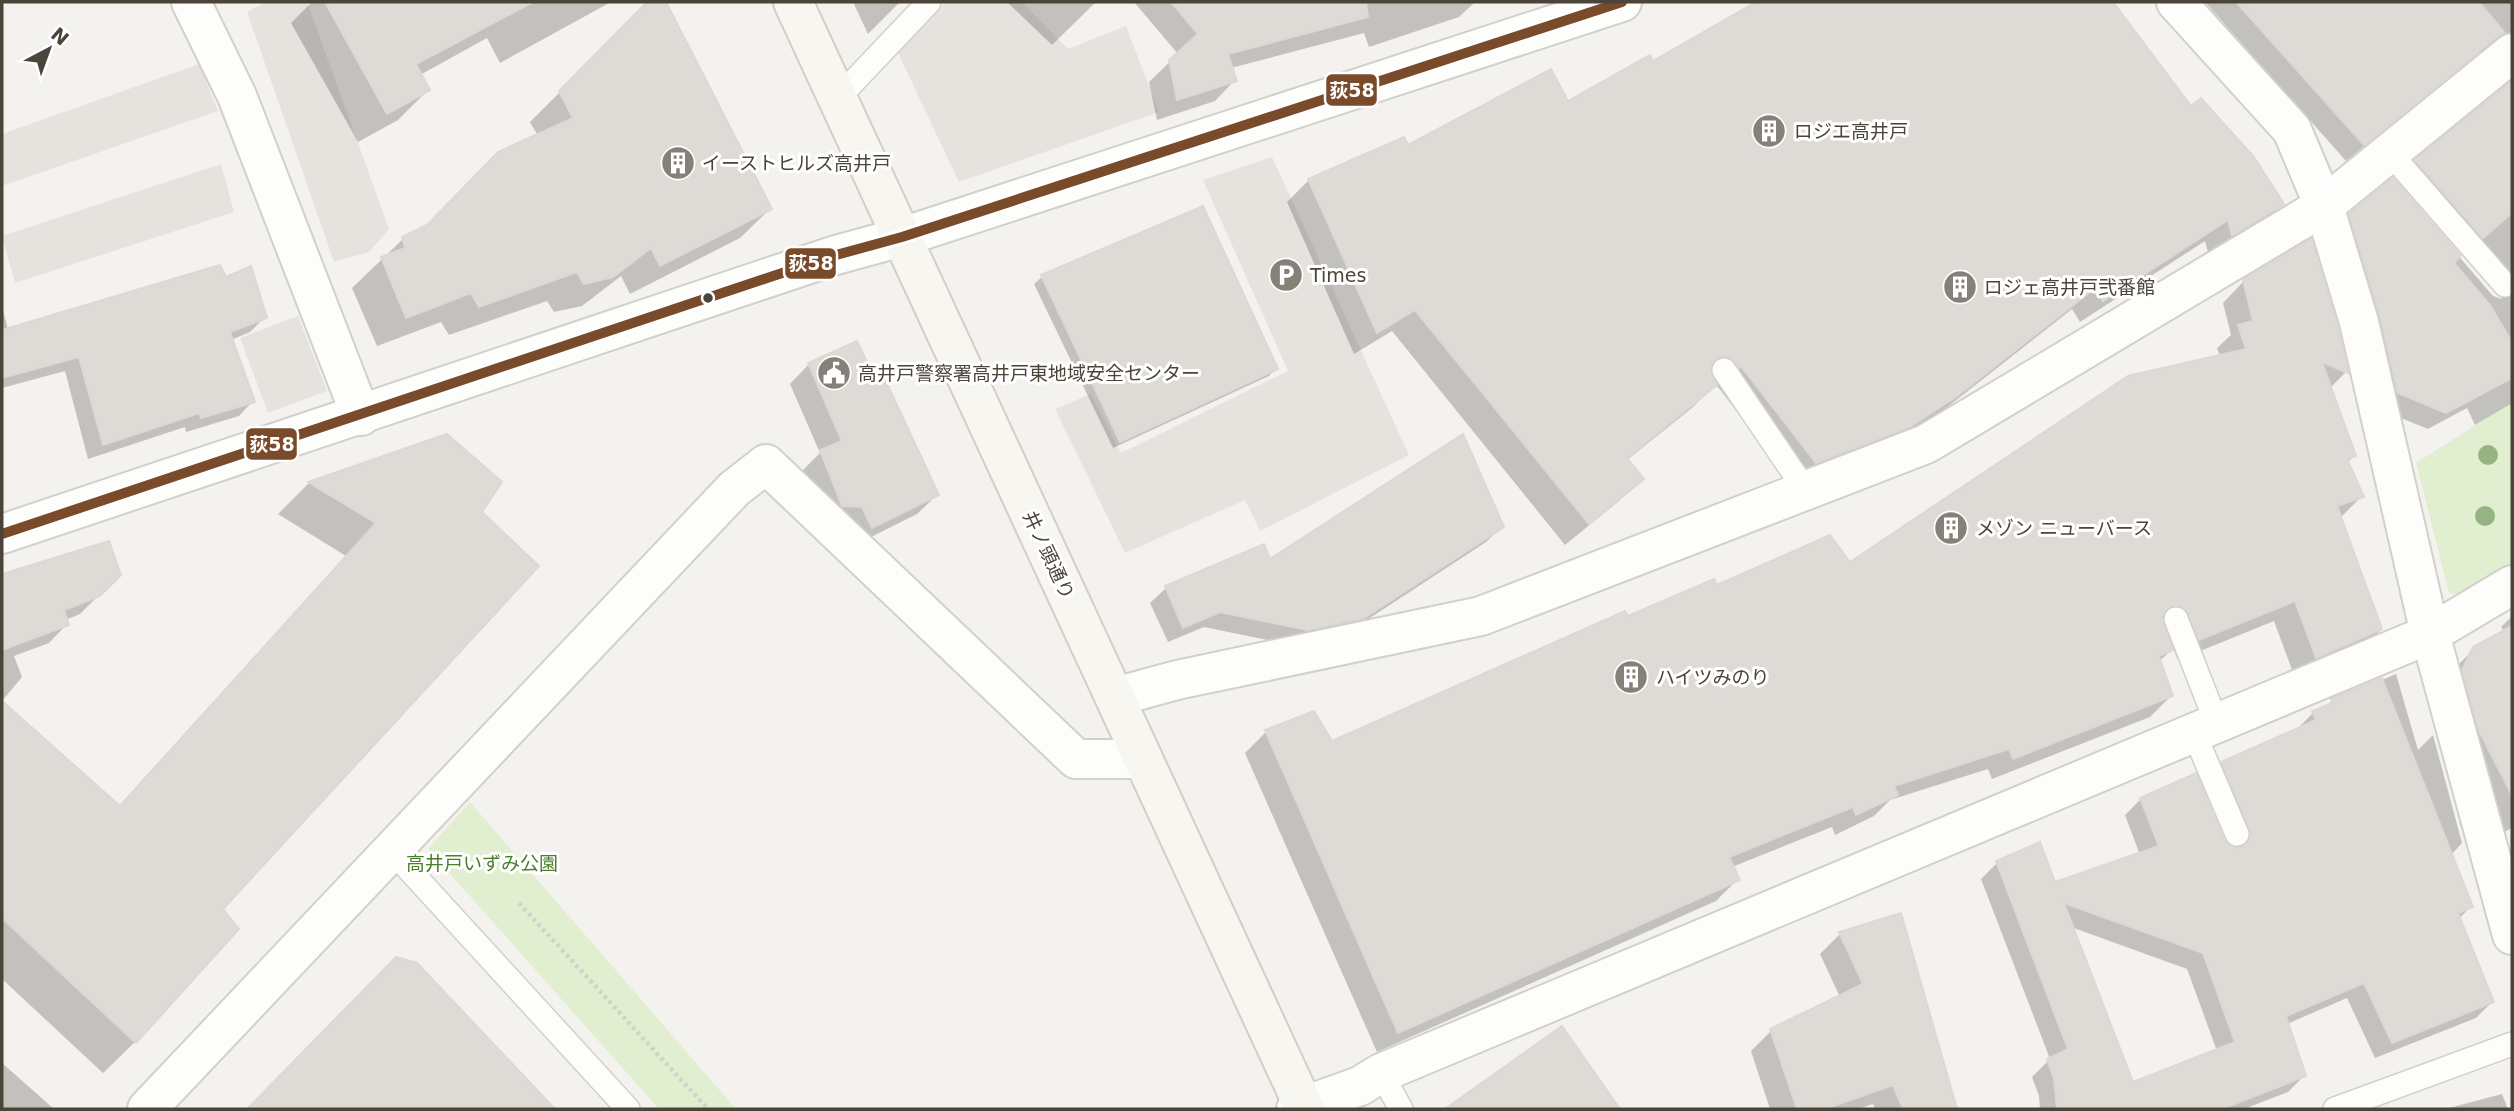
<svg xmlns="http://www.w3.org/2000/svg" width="2514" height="1111" viewBox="0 0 2514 1111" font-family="'DejaVu Sans','Noto Sans JP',sans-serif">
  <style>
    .green { fill: #e1eecf }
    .parking { fill: #e6e3df }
    .shadow { fill: #0003; fill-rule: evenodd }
    .building { fill: #dedbd6; stroke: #dcd9d4; stroke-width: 2; fill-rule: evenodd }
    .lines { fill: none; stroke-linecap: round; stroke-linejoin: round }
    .service-casing { stroke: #d2d0cb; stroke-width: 26 }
    .minor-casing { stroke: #d2d0cb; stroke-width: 42 }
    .tertiary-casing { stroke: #d2d0cb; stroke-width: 42 }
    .secondary-casing { stroke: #d3cfc5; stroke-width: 42 }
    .path { stroke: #d3d2cc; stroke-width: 4.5; stroke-dasharray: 3.5 3.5; stroke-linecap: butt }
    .service { stroke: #fdfdfc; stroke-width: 23 }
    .minor { stroke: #fdfdfc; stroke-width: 38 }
    .tertiary { stroke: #fdfdfc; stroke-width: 38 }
    .secondary { stroke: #f7f6f1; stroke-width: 38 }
    .bus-1-casing { stroke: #fff; stroke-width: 16 }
    .bus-1 { stroke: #7a4b2a; stroke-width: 10 }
    .tree { fill: #96b382 }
    .bus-dot { fill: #4b4439; stroke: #fff; stroke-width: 2.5 }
    .labels { text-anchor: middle; stroke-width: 6; stroke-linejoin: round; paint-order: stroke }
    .poi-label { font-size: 19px; fill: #4b4439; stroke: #fff; text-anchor: start }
    .street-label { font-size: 19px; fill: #4b4439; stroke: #fff }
    .park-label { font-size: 19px; fill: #4a7f2a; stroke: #fff }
    .line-badge { stroke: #fff; stroke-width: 2.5 }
    .badge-label { font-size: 19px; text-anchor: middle; font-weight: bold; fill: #fff }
  </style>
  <rect width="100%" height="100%" fill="#f4f2ee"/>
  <!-- green -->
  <g class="green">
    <polygon points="2512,402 2512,566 2471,595 2449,593 2416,463"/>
    <polygon points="470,802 736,1109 659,1109 428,849"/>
  </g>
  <!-- parking -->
  <g class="parking">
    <polygon points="266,2 307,2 389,229 369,252 334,262 247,12"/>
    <polygon points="946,2 1022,2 1068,49 1126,26 1159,112 959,182 898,53"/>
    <polygon points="199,64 218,111 2,186 2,134"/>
    <polygon points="1272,157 1409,455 1260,531 1245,500 1125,553 1055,409 1091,394 1121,453 1288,371 1203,180"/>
    <polygon points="221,164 234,212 15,283 2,236"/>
    <polygon points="298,316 327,391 268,413 240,338"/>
  </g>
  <!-- shadow -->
  <g class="shadow">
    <polygon points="312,2 611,2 500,63 487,38 420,75 428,90 398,120 358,142 291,23"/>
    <polygon points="650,2 664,2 770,209 740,238 630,294 621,276 582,306 554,312 547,301 449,335 441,322 377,346 352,288 403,239 426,228 538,136 530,122"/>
    <polygon points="853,2 900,2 868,34"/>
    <polygon points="1007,2 1096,2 1052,45"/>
    <polygon points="1134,2 1475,2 1459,17 1369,47 1364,33 1231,68 1235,80 1215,101 1157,120 1149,82 1178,54"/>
    <polygon points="1760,2 2111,2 2190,109 2282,204 2259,227 2209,256 2205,241 2080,322 2072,309 1927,423 1793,485 1718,387 1714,386 1693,407 1627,460 1642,479 1619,501 1565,545 1392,331 1354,354 1287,202 1309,180 1407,147 1567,104 1653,63"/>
    <polygon points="2205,2 2512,2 2512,56 2490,48 2479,52 2346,161"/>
    <polygon points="2512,83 2512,403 2475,425 2467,408 2428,429 2381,410 2333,232 2393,180 2493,296 2502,299 2499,293 2399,178 2416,162"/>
    <polygon points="1202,208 1276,368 1269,376 1113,448 1034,284 1042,277"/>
    <polygon points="225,280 265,317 250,332 231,340 253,401 239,416 186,432 185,427 88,459 65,371 2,388 2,306 8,329"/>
    <polygon points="2244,281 2346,372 2330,388 2354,456 2347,463 2362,496 2340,518 2381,630 2359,651 2295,678 2274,621 2178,660 2173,648 2159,662 2171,696 2150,717 1992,779 1988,769 1890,800 1874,816 1835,835 1832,827 1732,867 1737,880 1716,901 1377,1052 1245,753 1266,732 1331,743 1627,619 1716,587 1849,565 2220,356 2217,348 2231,335 2223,303"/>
    <polygon points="809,364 874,381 937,495 917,514 853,546 802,471 820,453 790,384"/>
    <polygon points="447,436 221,909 135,1042 103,1073 2,979 2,733 18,717 118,807 346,556 278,514 309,483"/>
    <polygon points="1502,526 1486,542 1347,633 1291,645 1204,627 1168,642 1150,603 1166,588 1263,547 1269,561"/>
    <polygon points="6,574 119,575 80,614 66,620 67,624 49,643 14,656 22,677 2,701 2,579"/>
    <polygon points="2512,616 2512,828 2484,842 2453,670 2474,649 2505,632 2501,627"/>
    <path d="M2396,674l22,76 15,-15 29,108 -11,12 20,51 -12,13 33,83 -16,16 -101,40 -28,-60 -60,26 17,52 -16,16 -44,17h-204l-1,-13 -7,-19 18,-18 -69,-180 16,-16 57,22 86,-30 -15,-40 16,-16 82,42 14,10 -31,-72 16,-16 75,-34 16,-16 11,-5 8,-7zM2071,927l116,42 30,82 -85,33z"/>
    <polygon points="1899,916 1955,1109 1875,1109 1873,1104 1858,1109 1770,1109 1751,1051 1771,1031 1840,997 1820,954 1840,934"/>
    <polygon points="396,959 416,964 553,1109 249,1109"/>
    <polygon points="1561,1029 1618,1109 1452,1109 1463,1098"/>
    <polygon points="2,1063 54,1109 2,1109"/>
    <polygon points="2502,1094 2508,1109 2445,1109"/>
  </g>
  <!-- building -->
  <g class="building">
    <polygon points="325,2 533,2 416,64 430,90 387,114"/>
    <polygon points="647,2 666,2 772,209 660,266 651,248 613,277 584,284 577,272 479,307 471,293 406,318 381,257 405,248 402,237 427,225 498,152 573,118 559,91"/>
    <polygon points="1171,2 1366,2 1368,17 1228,54 1237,81 1177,100 1169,60 1198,34"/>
    <polygon points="1756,2 2113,2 2191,106 2201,98 2254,157 2284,204 2232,236 2228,220 2103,301 2095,288 1956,397 1911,426 1816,463 1741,366 1739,368 1729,357 1717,358 1712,363 1710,370 1717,385 1627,458 1644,479 1589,524 1415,310 1377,333 1308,179 1404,137 1408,145 1551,69 1568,101 1650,55 1653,61"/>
    <polygon points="2236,2 2479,2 2505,33 2498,36 2364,145"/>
    <polygon points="2512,81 2512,213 2483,238 2415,160"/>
    <polygon points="2393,178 2461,256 2454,263 2490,305 2512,342 2512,378 2446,413 2398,393 2380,316 2349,214"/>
    <polygon points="1203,206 1278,369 1120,442 1041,275"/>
    <polygon points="2311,239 2338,328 2348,373 2322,362 2356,456 2347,459 2364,497 2337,506 2382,629 2316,658 2295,601 2199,640 2185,609 2179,605 2170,606 2165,611 2162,618 2173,650 2159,656 2173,696 2013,759 2009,749 1894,786 1898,795 1856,815 1853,807 1729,857 1740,880 1398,1033 1265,730 1314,711 1332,741 1625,611 1628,616 1714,579 1717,585 1830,535 1850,562 2128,376 2246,349 2238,325 2253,321 2243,280"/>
    <polygon points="220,265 226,277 251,266 267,318 230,332 255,402 201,418 199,413 103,445 79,357 2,378 2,330"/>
    <polygon points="857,341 875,379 883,375 939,495 872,528 862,507 842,506 820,450 842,441 808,363"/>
    <polygon points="447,434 502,482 482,512 539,566 223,909 239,929 136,1043 2,918 2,701 120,806 376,523 308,482"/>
    <polygon points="1463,434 1504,527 1364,618 1307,630 1220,612 1183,628 1165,586 1264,544 1270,559"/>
    <polygon points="109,541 121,575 100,596 64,610 69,625 2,650 2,574"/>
    <polygon points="2512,626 2512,795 2479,731 2462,670 2473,647"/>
    <path d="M2382,678l91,229 -15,6 36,89 -102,41 -28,-60 -78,33 20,60 -84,33h-165l-3,-30 -7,-20 21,-10 -72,-188 44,-19 15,40 104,-36 -19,-48 56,-25 28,67 11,8 8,-1 8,-11 -1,-7 -29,-67 95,-42 -4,-9 21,-8 -2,-4zM2064,903l139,50 32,89 -102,40z"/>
    <polygon points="1901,913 1957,1109 1903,1109 1893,1085 1825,1109 1797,1109 1770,1029 1863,984 1839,932"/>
    <polygon points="396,957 417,963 555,1109 247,1109"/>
    <polygon points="1562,1026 1620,1109 1445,1109"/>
  </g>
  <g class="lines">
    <!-- service casing -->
    <g class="service-casing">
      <g id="service">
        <polyline points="837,99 929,2"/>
        <polyline points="2390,153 2505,285"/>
        <polyline points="1724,370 1806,491"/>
        <polyline points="2176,619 2217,724"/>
        <polyline points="2194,733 2237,834"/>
        <polyline points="392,851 628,1109"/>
        <polyline points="1381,1073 1401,1109"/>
        <polyline points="2335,1109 2512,1044"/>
      </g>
    </g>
    <!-- minor casing -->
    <g class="minor-casing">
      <g id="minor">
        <polyline points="191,2 237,96 361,416"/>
        <polyline points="2176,2 2292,130 2324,206 2359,322 2430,634 2512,935"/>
        <polyline points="1115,697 1177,680 1481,616 1926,444 2324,206 2512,53"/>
        <polyline points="147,1109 734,489 766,464 1076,759 1143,759"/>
        <polyline points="1296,1109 1360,1086 1381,1073 2430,634 2512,585"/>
      </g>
    </g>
    <!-- tertiary casing -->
    <g class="tertiary-casing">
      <polyline id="tertiary" points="2,534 836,255 902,237 1622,2"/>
    </g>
    <!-- secondary casing -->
    <g class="secondary-casing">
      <polyline id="secondary" points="793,2 1305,1109"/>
    </g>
    <!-- path -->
    <polyline class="path" points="519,903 708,1109"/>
    <!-- service -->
    <use href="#service" class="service"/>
    <!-- minor -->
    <use href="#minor" class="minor"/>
    <!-- tertiary -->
    <use href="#tertiary" class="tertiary"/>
    <!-- secondary -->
    <use href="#secondary" class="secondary"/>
    <!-- bus-1 casing -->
    <g class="bus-1-casing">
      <polyline id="bus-1" points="2,534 836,255 902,237 1622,2"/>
    </g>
    <!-- bus-1 -->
    <use href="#bus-1" class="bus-1"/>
  </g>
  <!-- trees -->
  <g class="tree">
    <circle cx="2488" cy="455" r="10"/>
    <circle cx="2485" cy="516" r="10"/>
  </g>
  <!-- icons -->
  <defs>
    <g id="building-disc" transform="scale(1.75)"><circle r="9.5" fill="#868178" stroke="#fff"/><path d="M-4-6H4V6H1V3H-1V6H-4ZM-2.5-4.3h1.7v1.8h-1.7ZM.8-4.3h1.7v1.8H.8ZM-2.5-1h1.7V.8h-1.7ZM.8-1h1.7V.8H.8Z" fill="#fff"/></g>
    <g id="parking-disc" transform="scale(1.75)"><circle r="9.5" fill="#868178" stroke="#fff"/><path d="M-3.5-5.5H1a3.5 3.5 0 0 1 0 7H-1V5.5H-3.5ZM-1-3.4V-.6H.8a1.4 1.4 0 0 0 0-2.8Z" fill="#fff"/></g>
    <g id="civic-disc" transform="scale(1.75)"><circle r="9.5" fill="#868178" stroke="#fff"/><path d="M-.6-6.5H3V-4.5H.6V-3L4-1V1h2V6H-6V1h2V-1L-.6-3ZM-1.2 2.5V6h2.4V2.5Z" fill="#fff"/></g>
  </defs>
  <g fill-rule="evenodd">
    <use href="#building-disc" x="1769" y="131"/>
    <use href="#building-disc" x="678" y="163"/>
    <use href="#parking-disc" x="1286" y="275"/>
    <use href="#building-disc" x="1960" y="287"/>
    <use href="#civic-disc" x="834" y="373"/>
    <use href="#building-disc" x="1951" y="528"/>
    <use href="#building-disc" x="1631" y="677"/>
  </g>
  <!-- markers -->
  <circle class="bus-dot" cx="708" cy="298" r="6"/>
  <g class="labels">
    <!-- poi labels -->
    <g class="poi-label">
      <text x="1794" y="138">ロジエ高井戸</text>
      <text x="702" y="170">イーストヒルズ高井戸</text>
      <text x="1310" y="282">Times</text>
      <text x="1984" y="294">ロジェ高井戸弐番館</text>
      <text x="858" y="380">高井戸警察署高井戸東地域安全センター</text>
      <text x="1976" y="535">メゾン ニューバース</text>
      <text x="1656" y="684">ハイツみのり</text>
    </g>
    <!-- street labels -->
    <g class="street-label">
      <text transform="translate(1049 555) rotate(65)" y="7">井ノ頭通り</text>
    </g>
    <!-- park labels -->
    <g class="park-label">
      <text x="482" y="870">高井戸いずみ公園</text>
    </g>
  </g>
  <g class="line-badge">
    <rect x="1325" y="73" width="53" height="34" rx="7" fill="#7a4b2a"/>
    <rect x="784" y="247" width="53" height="33" rx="7" fill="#7a4b2a"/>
    <rect x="245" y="427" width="53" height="34" rx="7" fill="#7a4b2a"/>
  </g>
  <g class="badge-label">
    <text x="1352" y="97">荻58</text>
    <text x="811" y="270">荻58</text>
    <text x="272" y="451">荻58</text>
  </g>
  <!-- border -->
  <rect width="2514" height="1111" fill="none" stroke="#4b4439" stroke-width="7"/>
  <!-- north arrow -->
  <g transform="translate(49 49) rotate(41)" stroke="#ffffff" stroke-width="5" paint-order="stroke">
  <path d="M0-5L12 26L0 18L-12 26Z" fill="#4b4439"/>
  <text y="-10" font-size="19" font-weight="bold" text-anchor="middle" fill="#4b4439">N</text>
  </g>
</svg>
